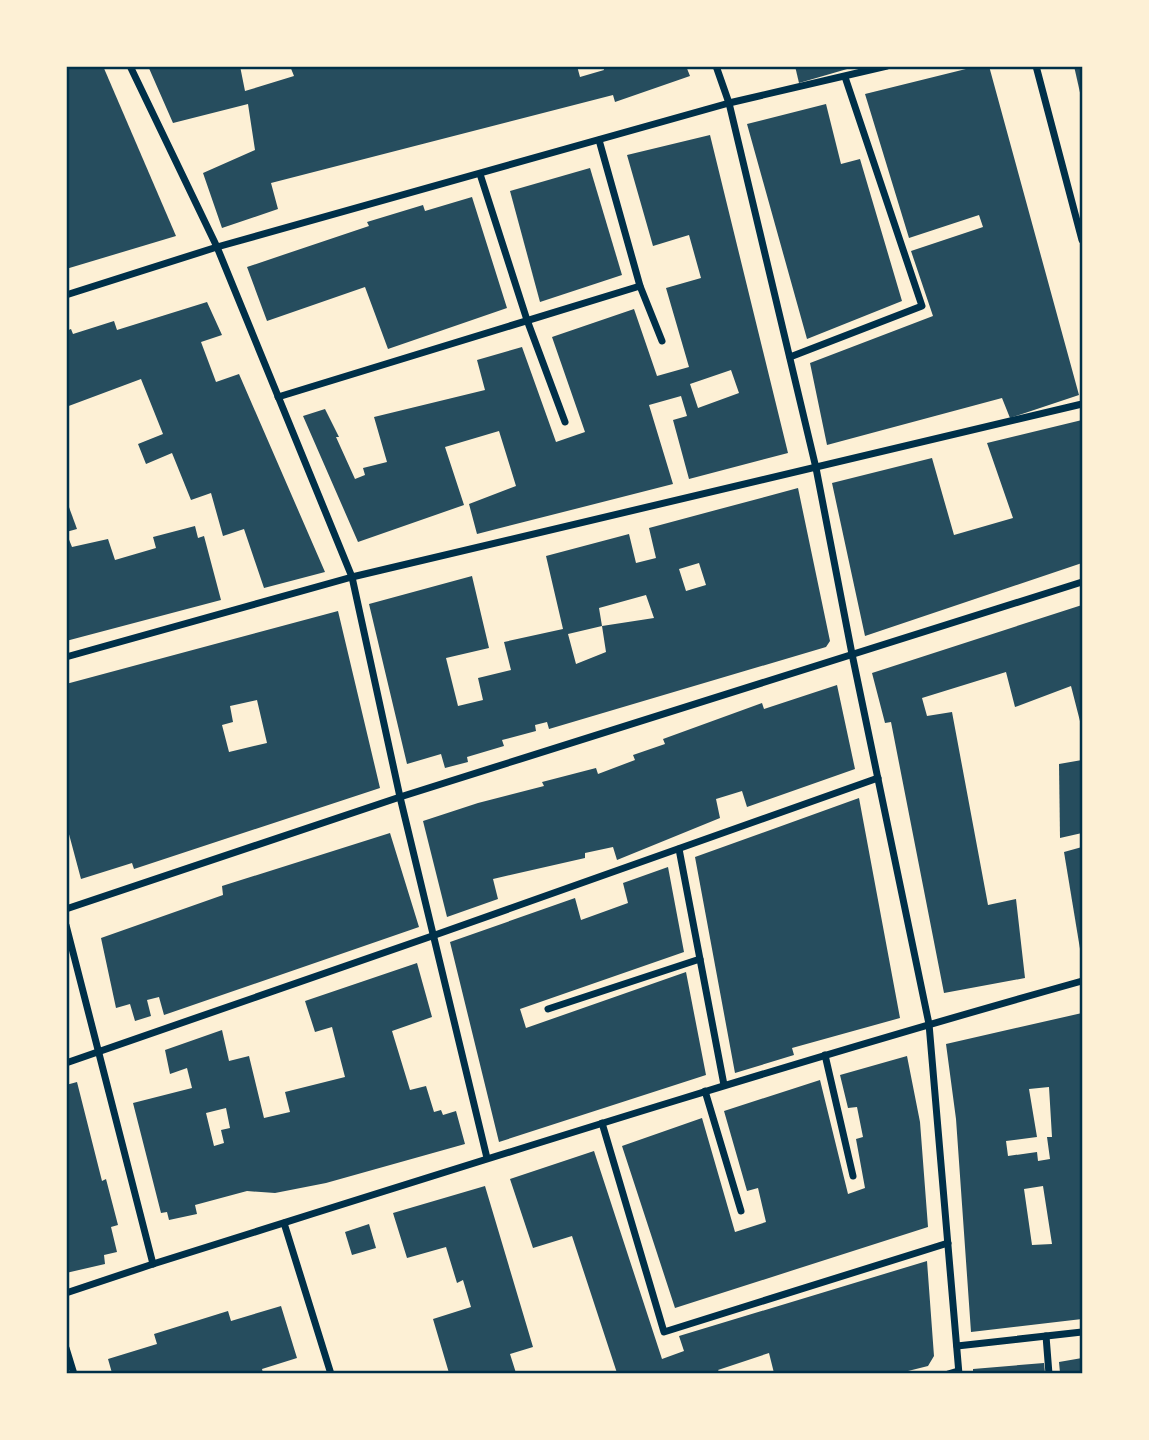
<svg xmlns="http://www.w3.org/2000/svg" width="1149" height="1440" viewBox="0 0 1149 1440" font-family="Figtree,sans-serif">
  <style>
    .building { fill: #264d5e; fill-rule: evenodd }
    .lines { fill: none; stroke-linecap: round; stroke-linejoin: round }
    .minor { stroke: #003049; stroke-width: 7 }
    .neatline { fill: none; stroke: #003049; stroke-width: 2.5 }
  </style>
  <rect width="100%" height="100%" fill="#fdf0d5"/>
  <!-- building -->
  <g class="building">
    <polygon points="66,66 103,66 176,236 66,269"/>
    <polygon points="148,66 240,66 245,91 294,76 290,66 577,66 580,77 604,70 603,66 686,66 690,76 615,102 613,95 271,183 278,209 222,228 203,173 255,150 248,104 173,123"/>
    <polygon points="795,66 854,66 854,67 799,83"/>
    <polygon points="978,66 989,66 1079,395 1010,418 1002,398 827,445 810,363 933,316 911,251 983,227 979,215 909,238 865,94"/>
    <polygon points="1074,66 1082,66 1082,97 1081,97"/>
    <polygon points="826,104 841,164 860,159 902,301 807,339 747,124"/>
    <path d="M710,135l78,318 -99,26 -16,-59 14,-4 -6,-20 -32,9 24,79 -196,50 -8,-30 47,-18 -17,-55 -54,16 19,58 -106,37 -55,-126 22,-7 14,28h-3l19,42 10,-4 -2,-7 24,-6 -13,-45 111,-27 -8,-30 45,-13 34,95 29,-10 -33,-95 82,-28 23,67 32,-9 -23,-79 35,-10 -12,-43 -36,11 -26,-91zM731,370l8,23 -41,15 -8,-24z"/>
    <polygon points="590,168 622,275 540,302 510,191"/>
    <polygon points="472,197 507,308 388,349 365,287 267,321 247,267 369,226 367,222 423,205 425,211"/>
    <polygon points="207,302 222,335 201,342 216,382 239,374 325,572 264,588 244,529 223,536 211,493 191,500 172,453 146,464 138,444 163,434 141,379 66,407 66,331 71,329 73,334 114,321 117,330"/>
    <polygon points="1082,420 1082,563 865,636 832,483 932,458 954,535 1013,518 987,443"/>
    <path d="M798,488l32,153 -4,6 -277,82 -2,-7 -12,3 1,6 -34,9 2,6 -37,11 1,5 -23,6 -4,-14 -34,10 -38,-160 103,-28 17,72 -43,10 12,48 25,-6 -5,-22 33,-8 -7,-28 59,-13 -17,-73 83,-22 7,29 20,-5 -7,-30zM699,563l7,22 -20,6 -7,-22zM646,595l8,23 -52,8 4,26 -30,12 -8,-30 34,-8 -3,-18z"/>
    <polygon points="66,499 77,529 66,532"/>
    <polygon points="195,526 198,538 204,536 221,600 66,641 66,532 72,547 108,539 115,560 156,548 153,537"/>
    <polygon points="1082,605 1082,729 1071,686 1015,707 1006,672 922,698 927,716 952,712 988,905 1016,899 1025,978 944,993 891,722 885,723 872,673"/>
    <path d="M338,611l42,177 -246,81 -2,-6 -51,16 -15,-56v-139zM257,700l10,43 -38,9 -7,-27 11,-3 -3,-16z"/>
    <polygon points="837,685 855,769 747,807 742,791 716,799 720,818 617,860 613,847 585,853 585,858 493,879 498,899 447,917 423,821 478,803 544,786 542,782 596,768 598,774 635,760 633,755 665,744 663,739 762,703 764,709"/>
    <polygon points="1082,760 1082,833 1060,838 1059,764"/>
    <polygon points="859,798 900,1018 792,1048 794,1055 735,1073 695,857"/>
    <polygon points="390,833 419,927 164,1015 159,997 147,1000 151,1016 135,1021 130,1004 116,1008 101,938 223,895 222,886"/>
    <polygon points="1082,847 1082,955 1081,955 1064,852"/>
    <polygon points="668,867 684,952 520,1009 526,1028 686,972 706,1075 499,1142 450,942 575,898 581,920 628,903 623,883"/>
    <path d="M417,963l15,54 -40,14 18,59 16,-4 8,26 7,-2 2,5 13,-4 9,33 -139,39 -51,10 -28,-2 -52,14 2,9 -28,6 -2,-8 -6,1 -28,-110 59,-15 -5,-20 -17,6 -5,-24 57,-20 7,31 20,-5 15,62 26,-6 -5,-20 60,-15 -13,-50 -17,5 -10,-31zM226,1108l4,20 -9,2 3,13 -10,3 -8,-33z"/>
    <path d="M1082,1013v306l-111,13 -15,-213 -10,-75zM1049,1087l3,50h-5l3,22 -12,2 -1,-9 -29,4 -2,-15 31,-4 -8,-48zM1043,1186l9,58 -20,1 -8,-56z"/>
    <polygon points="907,1056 920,1122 928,1227 675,1308 622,1146 702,1118 735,1232 766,1222 758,1188 747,1191 724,1111 820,1080 848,1194 865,1188 856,1139 863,1137 857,1107 848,1108 840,1075"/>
    <polygon points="77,1082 102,1181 106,1179 118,1225 111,1227 117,1252 104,1255 105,1264 66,1273 66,1085"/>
    <polygon points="594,1151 662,1359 684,1351 679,1336 927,1261 934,1356 928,1366 900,1373 774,1373 769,1353 718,1370 720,1373 617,1373 572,1236 533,1248 510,1179"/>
    <polygon points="485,1186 533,1347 510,1354 516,1373 470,1373 470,1372 463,1373 449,1373 433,1319 471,1307 463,1280 457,1283 446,1247 407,1258 393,1213"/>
    <polygon points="369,1224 376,1248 352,1255 345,1232"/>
    <polygon points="281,1306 297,1358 262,1369 263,1373 112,1373 108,1359 157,1344 154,1334 228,1311 231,1321"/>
    <polygon points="1082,1358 1082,1373 1060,1373 1059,1362"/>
    <polygon points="1044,1363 1045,1373 973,1373 973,1369"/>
  </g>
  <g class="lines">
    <!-- minor -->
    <g class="minor">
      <polyline points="130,66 217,247 352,577 400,797 487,1158"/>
      <polyline points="716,66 729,103 816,468 852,654 929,1024 959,1374"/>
      <polyline points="1036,66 1082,240"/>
      <polyline points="599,140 640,286 662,341"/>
      <polyline points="480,174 527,320 565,422"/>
      <polyline points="66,295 217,247 729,103 887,66"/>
      <polyline points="790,357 922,306 845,77"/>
      <polyline points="278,397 640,286"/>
      <polyline points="66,657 352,577 1082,404"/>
      <polyline points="679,849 724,1085"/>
      <polyline points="66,909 400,797 1082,582"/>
      <polyline points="66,925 153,1264"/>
      <polyline points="548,1009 700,959"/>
      <polyline points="825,1055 853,1176"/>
      <polyline points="66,1063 435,935 878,778"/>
      <polyline points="705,1091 741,1211"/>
      <polyline points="602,1123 664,1332 948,1243"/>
      <polyline points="284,1223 331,1374"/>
      <path d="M66,1293l87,-29c309,-97 618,-196 929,-283"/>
      <polyline points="1046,1336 1049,1374"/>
      <polyline points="957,1346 1082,1332"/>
      <polyline points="66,1348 74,1374"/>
      <polyline points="948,1374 958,1371"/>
    </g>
  </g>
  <!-- border -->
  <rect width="1149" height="1440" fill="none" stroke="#fdf0d5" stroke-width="136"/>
  <rect x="68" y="68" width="1013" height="1304" class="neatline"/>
</svg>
